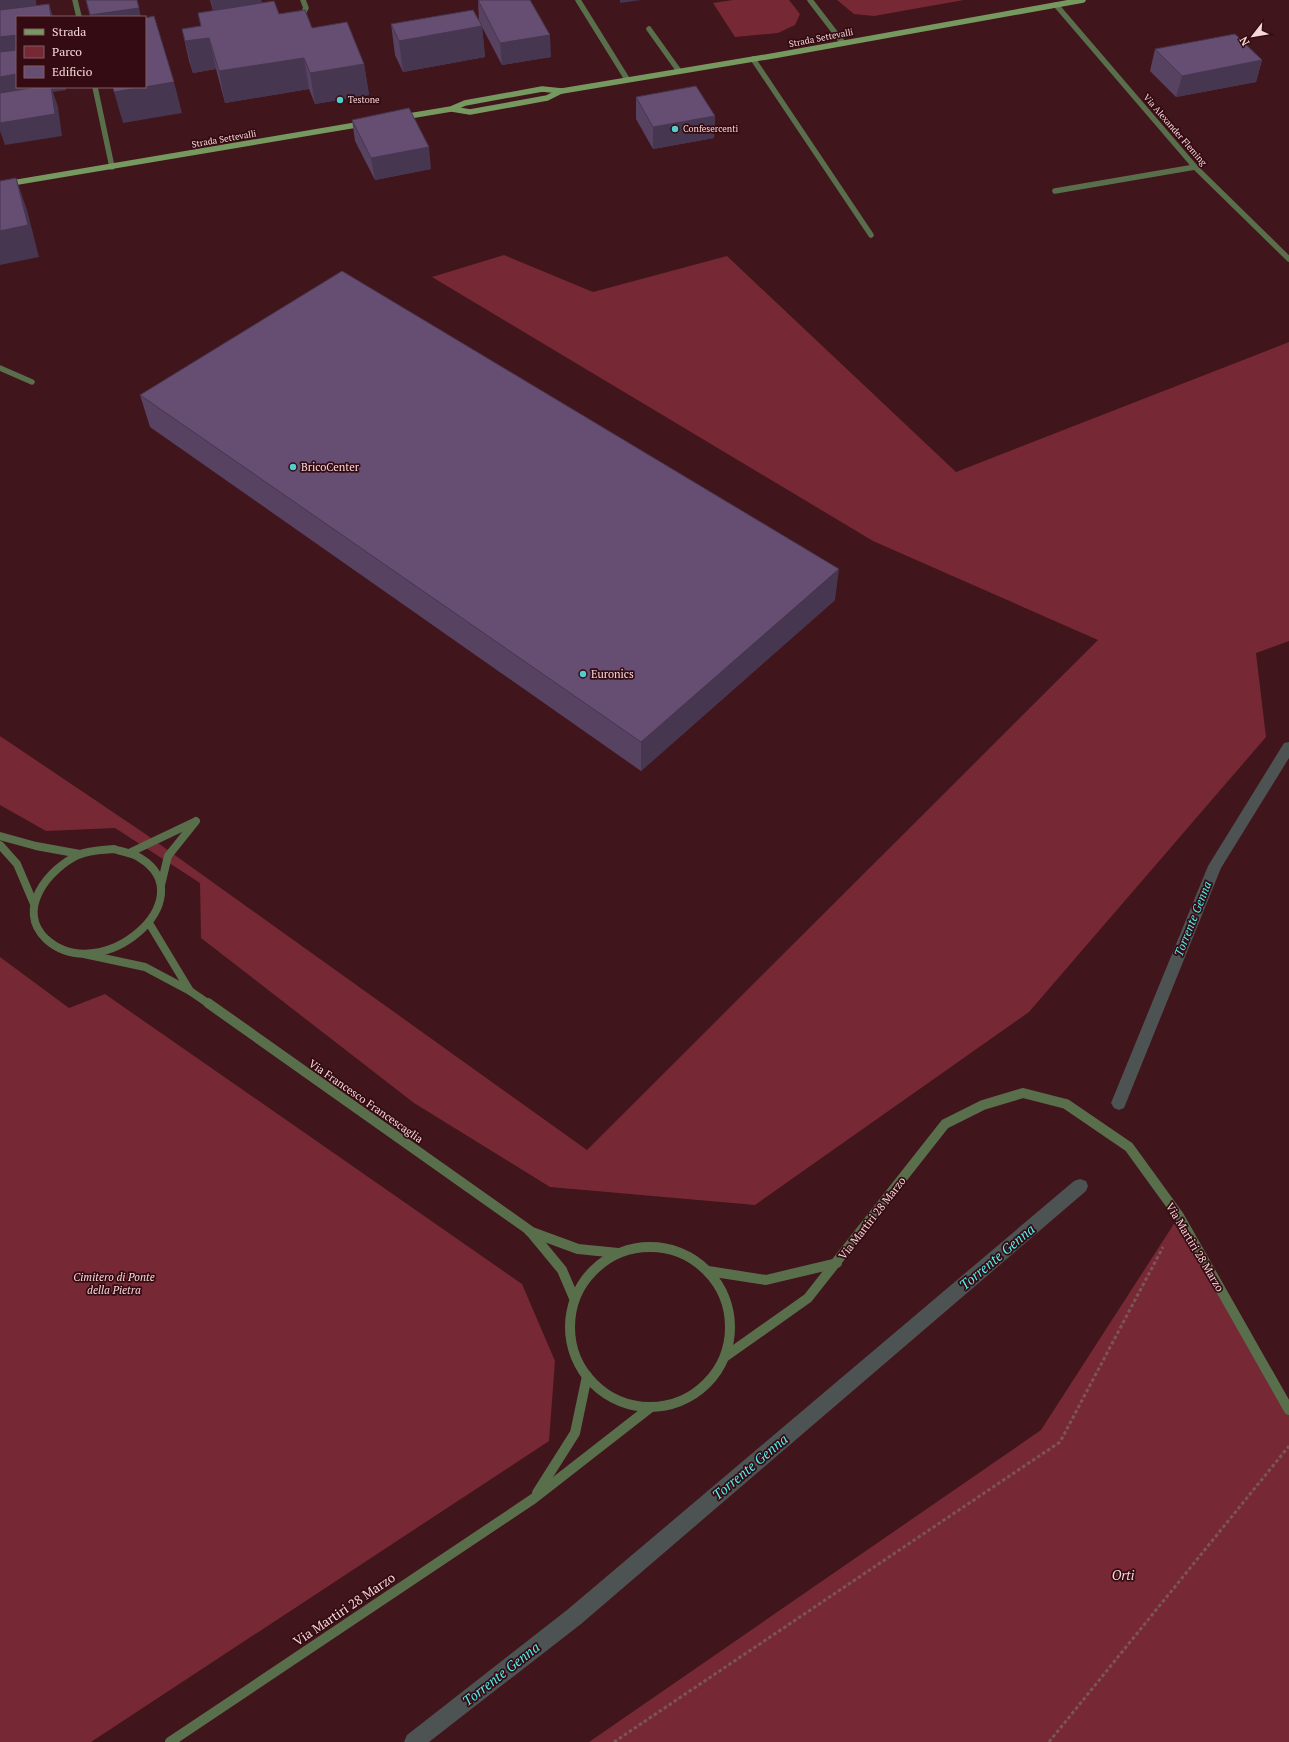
<svg xmlns="http://www.w3.org/2000/svg" width="1289" height="1742" viewBox="0 0 1289 1742" font-family="'PT Serif',serif">
  <style>
    .green { fill: #762834 }
    .lines { fill: none; stroke-linecap: round; stroke-linejoin: round }
    .stream { fill: #4d5253; fill-rule: evenodd }
    .path { stroke: #7b5458; stroke-width: 3; stroke-dasharray: 3.5 2.5; stroke-linecap: butt }
    .service-far1 { stroke: #596f4c; stroke-width: 5.5 }
    .service { stroke: #596f4c; stroke-width: 8 }
    .minor-far2 { stroke: #596f4c; stroke-width: 5.5 }
    .minor-far1 { stroke: #596f4c; stroke-width: 8 }
    .minor { stroke: #596f4c; stroke-width: 10 }
    .secondary { stroke: #769960; stroke-width: 5.5 }
    .wall { fill: #584262 }
    .shaded-wall { fill: #473650 }
    .building { fill: #664d72; stroke: #473650 }
    .poi-dot { fill: #52cdcc; stroke: #340b12; stroke-width: 1.5 }
    .labels { text-anchor: middle; stroke-width: 3.5; stroke-linejoin: round; paint-order: stroke }
    .far-street-label { font-size: 9px; fill: #f6d8da; stroke: #340b12 }
    .far-poi-label { font-size: 9px; fill: #f6d8da; stroke: #340b12; text-anchor: start }
    .poi-label { font-size: 11px; fill: #f6d8da; stroke: #340b12; text-anchor: start }
    .street-label { font-size: 11px; fill: #f6d8da; stroke: #340b12 }
    .park-label { font-size: 11px; font-style: italic; fill: #f6d9da; stroke: #340b12 }
    .water-label { font-size: 12px; font-style: italic; fill: #50efee; stroke: #340b12 }
    .near-park-label { font-size: 13px; font-style: italic; fill: #f6d9da; stroke: #340b12 }
    .near-street-label { font-size: 13px; fill: #f6d8da; stroke: #340b12 }
    .near-water-label { font-size: 14px; font-style: italic; fill: #50efee; stroke: #340b12 }
  </style>
  <rect width="100%" height="100%" fill="#40151b"/>
  <!-- green -->
  <g class="green">
    <polygon points="733,0 789,0 800,14 795,25 778,33 735,37 713,3"/>
    <polygon points="837,0 964,0 874,16 854,14"/>
    <polygon points="504,255 593,292 727,256 956,472 1289,342 1289,641 1256,653 1266,737 1029,1012 755,1205 550,1187 414,1103 201,938 200,883 115,828 46,831 0,805 0,736 144,833 587,1150 1098,640 873,541 432,277"/>
    <polygon points="0,957 69,1008 105,994 522,1284 555,1361 549,1441 91,1742 0,1742"/>
    <polygon points="1179,1216 1289,1405 1289,1742 589,1742 1041,1430"/>
  </g>
  <g class="lines">
    <!-- stream -->
    <g class="stream">
      <polygon points="1289,742 1289,758 1221,868 1124,1108 1119,1110 1114,1108 1111,1103 1208,866 1284,743"/>
      <polygon points="1080,1179 1086,1181 1088,1186 1086,1191 581,1624 429,1742 404,1742 407,1735 567,1610 1074,1181"/>
    </g>
    <!-- path -->
    <g class="path">
      <polyline points="614,1742 1060,1442 1163,1247"/>
      <polyline points="1049,1742 1289,1446"/>
    </g>
    <!-- service-far1 -->
    <g class="service-far1">
      <polyline points="578,0 627,79"/>
      <polyline points="300,19 306,8 303,0"/>
      <polyline points="649,29 679,71"/>
      <polyline points="753,59 871,235"/>
      <polyline points="0,368 32,382"/>
    </g>
    <!-- service -->
    <g class="service">
      <polyline points="131,852 194,822"/>
      <polyline points="161,885 168,856 196,821"/>
    </g>
    <!-- minor-far2 -->
    <g class="minor-far2">
      <polyline points="75,0 79,17"/>
      <polyline points="810,0 843,43"/>
      <polyline points="1056,5 1195,167 1289,259"/>
      <polyline points="95,87 112,167"/>
      <polyline points="1055,191 1195,167"/>
    </g>
    <!-- minor-far1 -->
    <g class="minor-far1">
      <polyline points="0,836 36,846 80,854"/>
      <polyline points="0,845 17,864 34,904"/>
      <path d="M114,849c8,3 19,4 26,9 66,40 -39,131 -94,81 -31,-30 3,-70 32,-84 11,-5 24,-5 36,-6z"/>
      <polyline points="149,923 190,991"/>
      <polyline points="84,954 145,967 190,991 209,1004"/>
    </g>
    <!-- minor -->
    <g class="minor">
      <polyline points="208,1003 529,1230 562,1270 574,1298"/>
      <polyline points="529,1231 578,1249 618,1253"/>
      <circle cx="650" cy="1327" r="80"/>
      <polyline points="708,1271 766,1280 837,1263"/>
      <polyline points="726,1356 808,1298 945,1124 983,1105 1023,1093 1066,1104 1129,1147 1179,1216 1289,1410"/>
      <polyline points="537,1493 575,1433 587,1376"/>
      <polyline points="170,1742 533,1499 651,1407"/>
    </g>
    <!-- secondary -->
    <g class="secondary">
      <polyline points="452,109 470,112 547,98 561,91"/>
      <polyline points="403,117 451,109 465,103 542,89 562,91 778,55 1083,0"/>
      <polyline points="0,185 362,124"/>
    </g>
  </g>
  <!-- wall -->
  <g class="wall">
    <polygon points="210,0 261,0 262,3 279,14 312,28 364,64 369,95 315,104 309,89 225,103 216,69 193,73 189,61 182,29 201,26 198,13 213,11"/>
    <polygon points="478,0 551,57 502,65 482,27 485,57 403,72 395,55 391,24 479,21"/>
    <polygon points="1155,49 1262,60 1256,82 1176,97 1150,71"/>
    <polygon points="636,97 715,116 714,138 653,149 636,119"/>
    <polygon points="352,120 431,169 375,180 355,141"/>
    <polygon points="140,395 835,600 641,771 150,427"/>
  </g>
  <!-- shaded-wall -->
  <g class="shaded-wall">
    <polygon points="0,0 36,0 37,10 0,15"/>
    <polygon points="211,0 261,0 264,16 216,23"/>
    <polygon points="620,0 641,0 620,3"/>
    <polygon points="49,4 53,17 51,17"/>
    <polygon points="139,8 141,17 90,17 90,15"/>
    <polygon points="482,26 485,57 403,72 399,41"/>
    <polygon points="17,35 17,57 0,59 0,37"/>
    <polygon points="550,35 551,57 502,65 500,43"/>
    <polygon points="209,38 216,69 193,73 185,41"/>
    <polygon points="304,58 309,89 225,103 219,71"/>
    <polygon points="1262,60 1256,82 1176,97 1182,76"/>
    <polygon points="364,64 369,95 315,104 310,73"/>
    <polygon points="17,74 17,87 66,87 66,90 53,92 58,107 62,136 5,145 0,131 0,77"/>
    <polygon points="174,82 182,113 123,123 114,92"/>
    <polygon points="715,116 714,138 653,149 653,127"/>
    <polygon points="429,147 431,169 375,180 371,158"/>
    <polygon points="16,178 27,210 39,257 0,265 0,231"/>
    <polygon points="839,569 835,600 641,771 641,742"/>
  </g>
  <!-- building -->
  <g class="building">
    <polygon points="86,0 137,0 139,8 90,15"/>
    <polygon points="478,0 530,0 550,35 500,43"/>
    <polygon points="274,1 279,14 305,10 312,28 347,22 364,64 310,73 304,58 219,71 209,38 185,41 182,29 201,26 198,13"/>
    <polygon points="49,4 51,17 17,17 17,35 0,37 0,10"/>
    <polygon points="473,10 482,26 399,41 391,24"/>
    <polygon points="154,16 174,82 145,87 145,18"/>
    <polygon points="1235,34 1262,60 1182,76 1155,49"/>
    <polygon points="17,50 17,74 0,77 0,52"/>
    <polygon points="696,86 715,116 653,127 636,97"/>
    <polygon points="37,87 51,87 55,114 0,123 0,93"/>
    <polygon points="113,87 143,87 114,92"/>
    <polygon points="409,108 429,147 371,158 352,120"/>
    <polygon points="16,178 28,225 0,231 0,181"/>
    <polygon points="342,271 839,569 641,742 140,395"/>
  </g>
  <!-- markers -->
  <g class="poi-dot">
    <circle cx="340" cy="100" r="4"/>
    <circle cx="675" cy="129" r="4"/>
    <circle cx="293" cy="467" r="4"/>
    <circle cx="583" cy="674" r="4"/>
  </g>
  <g class="labels">
    <!-- far-street labels -->
    <g class="far-street-label">
      <text transform="translate(821 38) rotate(-11)" y="3">Strada Settevalli</text>
      <text transform="translate(1175 130) rotate(49)" y="3">Via Alexander Fleming</text>
      <text transform="translate(224 139) rotate(-10)" y="3">Strada Settevalli</text>
    </g>
    <!-- far-poi labels -->
    <g class="far-poi-label">
      <text x="348" y="103">Testone</text>
      <text x="683" y="132">Confesercenti</text>
    </g>
    <!-- poi labels -->
    <g class="poi-label">
      <text x="301" y="471">BricoCenter</text>
      <text x="591" y="678">Euronics</text>
    </g>
    <!-- street labels -->
    <g class="street-label">
      <text transform="translate(366 1101) rotate(35)" y="4">Via Francesco Francescaglia</text>
      <text transform="translate(872 1218) rotate(-52)" y="4">Via Martiri 28 Marzo</text>
      <text transform="translate(1195 1247) rotate(59)" y="4">Via Martiri 28 Marzo</text>
    </g>
    <!-- park labels -->
    <g class="park-label">
      <text x="114" y="1281">Cimitero di Ponte<tspan x="114" dy="13">della Pietra</tspan></text>
    </g>
    <!-- water labels -->
    <g class="water-label">
      <text transform="translate(1193 919) rotate(-68)" y="4">Torrente Genna</text>
    </g>
    <!-- near-park labels -->
    <g class="near-park-label">
      <text x="1123" y="1580">Orti</text>
    </g>
    <!-- near-street labels -->
    <g class="near-street-label">
      <text transform="translate(344 1609) rotate(-34)" y="5">Via Martiri 28 Marzo</text>
    </g>
    <!-- near-water labels -->
    <g class="near-water-label">
      <text transform="translate(997 1257) rotate(-40)" y="5">Torrente Genna</text>
      <text transform="translate(750 1467) rotate(-40)" y="5">Torrente Genna</text>
      <text transform="translate(501 1674) rotate(-38)" y="5">Torrente Genna</text>
    </g>
  </g>
  <!-- legend -->
  <rect x="16" y="16" width="130" height="72" fill="#340b12" stroke="#825d62"/>
  <rect x="24" y="29" width="20" height="6" fill="#769960" stroke="#825d62"/>
  <text x="52" y="36" font-size="12" fill="#f6d8da">Strada</text>
  <rect x="24" y="46" width="20" height="12" fill="#762834" stroke="#825d62"/>
  <text x="52" y="56" font-size="12" fill="#f6d8da">Parco</text>
  <rect x="24" y="66" width="20" height="12" fill="#664d72" stroke="#825d62"/>
  <text x="52" y="76" font-size="12" fill="#f6d8da">Edificio</text>
  <!-- north arrow -->
  <g transform="translate(1253 36) rotate(239)" stroke="#340b12" stroke-width="3" paint-order="stroke">
  <path d="M0-3L7 15L0 10L-7 15Z" fill="#f6d8da"/>
  <text y="-6" font-size="11" font-weight="bold" text-anchor="middle" fill="#f6d8da">N</text>
  </g>
</svg>
